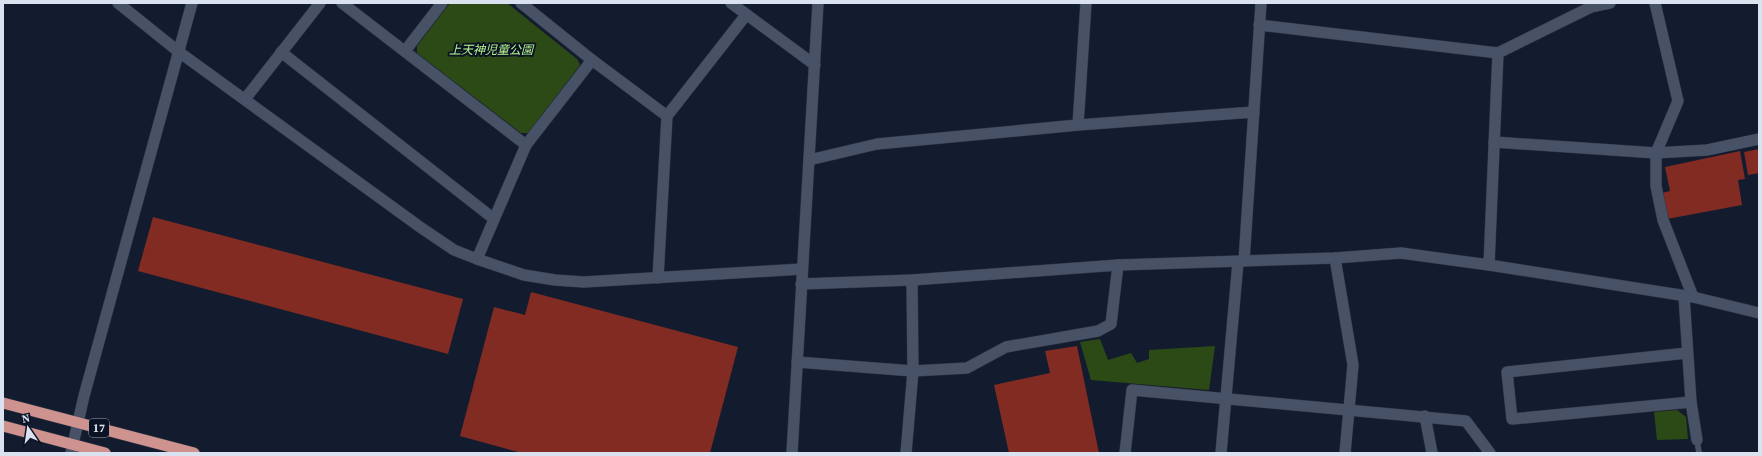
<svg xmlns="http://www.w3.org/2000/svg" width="1762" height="456" viewBox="0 0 1762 456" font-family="'Source Serif 4','Noto Sans JP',serif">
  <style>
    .green { fill: #2c4a15 }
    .building { fill: #812b23 }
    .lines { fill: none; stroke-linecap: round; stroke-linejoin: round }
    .service-casing { stroke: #323645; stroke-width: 6 }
    .minor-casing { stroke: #323645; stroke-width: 12 }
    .tertiary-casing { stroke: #323645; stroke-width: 12 }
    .trunk-casing { stroke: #323645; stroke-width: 12 }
    .service { stroke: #475267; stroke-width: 5.5 }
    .minor { stroke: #475267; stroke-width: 11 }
    .tertiary { stroke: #475267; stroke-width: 11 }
    .trunk { stroke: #ce938e; stroke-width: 11 }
    .labels { text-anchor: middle; stroke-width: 4; stroke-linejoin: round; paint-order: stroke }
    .shield { fill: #0a1224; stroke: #9ca4b2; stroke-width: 1 }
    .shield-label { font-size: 11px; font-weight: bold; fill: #dbe2ef }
    .park-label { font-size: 12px; font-style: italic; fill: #b5f58c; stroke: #0a1224 }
  </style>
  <rect width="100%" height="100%" fill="#131c2e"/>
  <!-- green -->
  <g class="green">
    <polygon points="450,3 507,3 577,59 580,65 528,133 521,133 417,53 417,46"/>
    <polygon points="1100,339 1108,360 1131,353 1137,363 1149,359 1149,350 1215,346 1209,390 1091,380 1080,342"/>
    <polygon points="1677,410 1686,417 1688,439 1657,440 1654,412"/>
  </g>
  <!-- building -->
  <g class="building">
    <polygon points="1759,149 1759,173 1748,175 1744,152"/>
    <polygon points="1740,151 1745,179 1738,180 1742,205 1667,219 1662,193 1670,191 1665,167"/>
    <polygon points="153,217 463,299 448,354 138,271"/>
    <polygon points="531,292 738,347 710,453 522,453 460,436 494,307 525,315"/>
    <polygon points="1077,346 1099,453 1009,453 994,385 1050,373 1045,351"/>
  </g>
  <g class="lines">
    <!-- service casing -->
    <g class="service-casing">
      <polyline id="service" points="1697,440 1699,453"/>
    </g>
    <!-- minor casing -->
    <g class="minor-casing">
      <g id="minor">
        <polyline points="118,3 179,52 420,227 454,250 477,259 524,275 555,280 584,282 802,269"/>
        <polyline points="342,3 526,145"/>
        <polyline points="521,3 592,60 667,116"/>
        <polyline points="731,3 815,65"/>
        <polyline points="1655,3 1678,101 1656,153 1656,186 1663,220 1693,297"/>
        <polyline points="1259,25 1498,53 1591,7 1610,3"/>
        <polyline points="405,51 442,3"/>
        <polyline points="281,52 494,219"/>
        <polyline points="245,99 320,3"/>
        <polyline points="1078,125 1086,3"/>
        <polyline points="1494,142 1656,153 1707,150 1759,139"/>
        <polyline points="809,160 877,144 1078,125 1254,112"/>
        <polyline points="1335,258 1353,365 1345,453"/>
        <polyline points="477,259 526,145 592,60"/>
        <polyline points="1244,261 1261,3"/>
        <polyline points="1489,265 1498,53"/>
        <polyline points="658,278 667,116 746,15"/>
        <polyline points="801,284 912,280 1118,265 1335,258 1401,253 1489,265 1693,297 1759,313"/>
        <polyline points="1684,296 1691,402 1697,440"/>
        <polyline points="1687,353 1507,372 1512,419 1691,402"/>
        <polyline points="797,362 913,371 967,368 1006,347 1098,331 1111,324 1118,265"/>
        <polyline points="1425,416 1432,453"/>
        <polyline points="906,453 913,371 912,280"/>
        <polyline points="1125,453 1132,390 1466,421 1490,453"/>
      </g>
    </g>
    <!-- tertiary casing -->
    <g class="tertiary-casing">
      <g id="tertiary">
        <polyline points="71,453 84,396 192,3"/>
        <polyline points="792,453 818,3"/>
        <polyline points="1221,453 1238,262"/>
      </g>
    </g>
    <!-- trunk casing -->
    <g class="trunk-casing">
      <g id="trunk">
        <polyline points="3,403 194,453"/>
        <polyline points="3,426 105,453"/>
      </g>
    </g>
    <!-- service -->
    <use href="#service" class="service"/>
    <!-- minor -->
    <use href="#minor" class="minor"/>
    <!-- tertiary -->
    <use href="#tertiary" class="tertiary"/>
    <!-- trunk -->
    <use href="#trunk" class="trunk"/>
  </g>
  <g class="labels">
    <!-- shield labels -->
    <rect class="shield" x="89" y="419" width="20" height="18" rx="3"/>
    <g class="shield-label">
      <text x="99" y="432">17</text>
    </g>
    <!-- park labels -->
    <g class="park-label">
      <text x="491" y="54">上天神児童公園</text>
    </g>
  </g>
  <!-- border -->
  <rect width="1762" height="456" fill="none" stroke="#dbe2ef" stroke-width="8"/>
  <!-- north arrow -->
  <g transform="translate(28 428) rotate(347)" stroke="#0a1224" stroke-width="3" paint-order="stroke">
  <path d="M0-3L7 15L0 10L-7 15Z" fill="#dbe2ef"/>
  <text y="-6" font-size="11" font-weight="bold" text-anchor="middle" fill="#dbe2ef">N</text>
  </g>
</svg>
